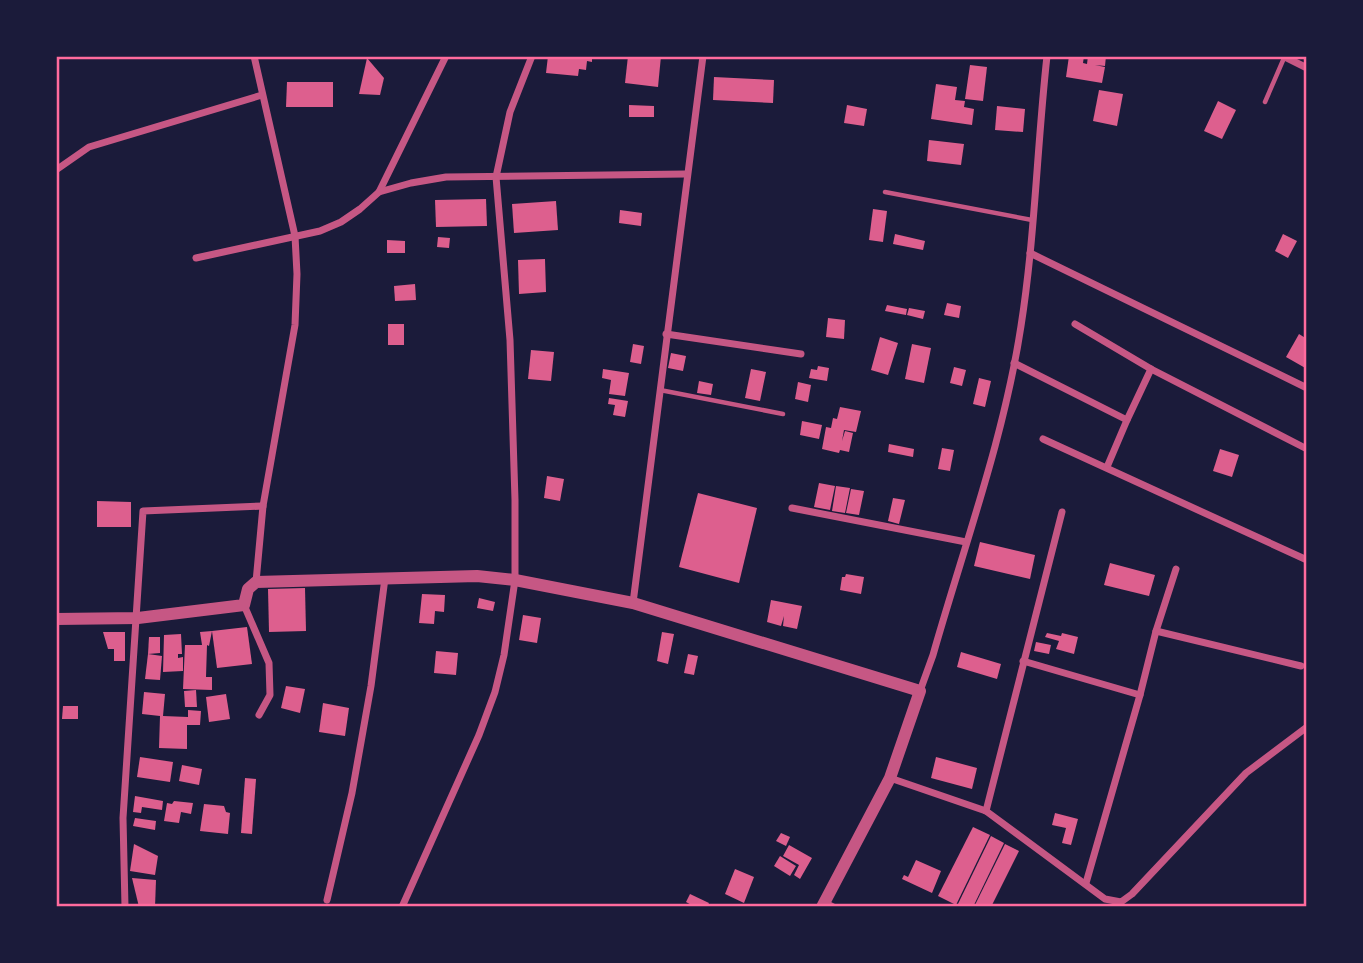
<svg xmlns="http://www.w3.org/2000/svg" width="1363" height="963" viewBox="0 0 1363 963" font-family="Arial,sans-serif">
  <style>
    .building { fill: #dd5f8e }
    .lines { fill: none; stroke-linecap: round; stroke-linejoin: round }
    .service { stroke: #c65784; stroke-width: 4.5 }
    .minor { stroke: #c65784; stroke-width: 7 }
    .tertiary { stroke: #c65784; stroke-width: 12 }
    .neatline { fill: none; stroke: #ff6b9d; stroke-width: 2.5 }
  </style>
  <rect width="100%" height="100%" fill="#1b1b3a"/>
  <!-- building -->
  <g class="building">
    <polygon points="548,56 592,56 592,62 587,61 586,70 579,69 578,76 546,73"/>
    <polygon points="628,56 661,56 658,87 625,83"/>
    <polygon points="1069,56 1084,56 1083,63 1087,64 1088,56 1106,56 1105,66 1095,65 1105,67 1102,83 1066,77"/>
    <polygon points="367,58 384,78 380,95 359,94"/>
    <polygon points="970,65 987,67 983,101 965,99"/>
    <polygon points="714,77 774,80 773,103 713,100"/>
    <polygon points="287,82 333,82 333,107 286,107"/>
    <polygon points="936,84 957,87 955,100 965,101 964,107 974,109 972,125 931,119"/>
    <polygon points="1099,90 1123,94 1117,126 1093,121"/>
    <polygon points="1218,101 1236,110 1222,139 1204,131"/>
    <polygon points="629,105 654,106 654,117 629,117"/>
    <polygon points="847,105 867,109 864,126 844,123"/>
    <polygon points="997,106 1025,109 1023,132 995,130"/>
    <polygon points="929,140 964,144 961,165 927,161"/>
    <polygon points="486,199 487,226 436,227 435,200"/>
    <polygon points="556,201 558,230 514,233 512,204"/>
    <polygon points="873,209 887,211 883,242 869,240"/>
    <polygon points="620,210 642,213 641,226 619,223"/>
    <polygon points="895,234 925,241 923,250 893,244"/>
    <polygon points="1283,234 1297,241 1288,258 1275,251"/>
    <polygon points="438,237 450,238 449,248 437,247"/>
    <polygon points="387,240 405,241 405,253 387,253"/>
    <polygon points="545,259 546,292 519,294 518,260"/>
    <polygon points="415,284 416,300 395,301 394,286"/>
    <polygon points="947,303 961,306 959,318 944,315"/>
    <polygon points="887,305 907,309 906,315 885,311"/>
    <polygon points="909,308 925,311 923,319 907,315"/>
    <polygon points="828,318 845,320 844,339 826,337"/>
    <rect x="388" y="324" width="16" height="21"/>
    <polygon points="1299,334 1307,339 1307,369 1286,357"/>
    <polygon points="880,337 898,343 888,375 871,370"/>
    <polygon points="633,344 644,346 641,364 630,362"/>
    <polygon points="912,344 931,348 924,383 905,379"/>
    <polygon points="531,350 554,352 551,381 528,379"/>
    <polygon points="671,353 686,356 683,371 668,368"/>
    <polygon points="818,366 829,368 827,381 809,378 811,369 817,370"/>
    <polygon points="954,367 966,370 962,386 950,383"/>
    <polygon points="603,369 629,373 625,396 609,394 611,380 602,378"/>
    <polygon points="751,369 766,372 760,401 745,398"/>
    <polygon points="979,378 991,381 985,407 973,404"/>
    <polygon points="699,381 713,384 711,395 697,393"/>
    <polygon points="798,382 811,385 808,402 795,399"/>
    <polygon points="609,398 628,401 625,417 613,415 615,405 608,404"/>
    <polygon points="840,407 861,411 856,432 844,430 842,441 845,431 853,433 849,452 840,450 839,453 822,449 826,427 831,428 833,418 837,419"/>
    <polygon points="802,421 822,425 819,439 800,435"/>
    <polygon points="889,444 914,449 913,457 888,452"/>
    <polygon points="942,448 954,450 950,471 938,469"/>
    <polygon points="1220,449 1239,455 1232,477 1213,471"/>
    <polygon points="547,476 564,479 560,501 544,498"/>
    <polygon points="819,483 835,486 830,510 814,507"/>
    <polygon points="836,486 850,488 845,513 832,511"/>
    <polygon points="851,489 864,491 859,515 846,513"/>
    <polygon points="698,493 757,508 739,583 679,567"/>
    <polygon points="893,498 905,500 899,524 888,521"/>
    <polygon points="97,501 131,502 131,527 97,527"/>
    <polygon points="980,542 1035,555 1030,579 974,566"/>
    <polygon points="1110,563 1155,575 1149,596 1104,585"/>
    <polygon points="846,574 864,577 861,594 840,590 842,577 845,577"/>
    <polygon points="305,588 306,631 269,632 268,589"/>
    <polygon points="422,594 445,595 444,612 435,611 434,624 419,623"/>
    <polygon points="479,598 495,602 493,611 477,608"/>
    <polygon points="771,600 802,606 797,629 783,626 784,616 781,626 767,622"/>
    <polygon points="523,615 541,618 537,643 519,640"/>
    <polygon points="247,627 252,664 217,668 212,631"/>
    <polygon points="212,631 209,646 207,645 206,677 212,677 212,690 183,689 185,645 202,645 200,632"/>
    <polygon points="103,632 125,632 125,661 114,661 114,649 108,649"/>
    <polygon points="662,632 674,634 668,664 657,661"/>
    <polygon points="1047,633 1061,636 1062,633 1078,637 1074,654 1056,649 1059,641 1045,637"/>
    <polygon points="181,634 182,654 178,654 178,658 183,657 183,671 163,672 164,635"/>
    <polygon points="149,637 160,637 160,653 148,654"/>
    <polygon points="1036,642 1051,645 1049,654 1034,651"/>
    <polygon points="436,651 458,653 456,675 434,673"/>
    <polygon points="961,652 1001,664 997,679 957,667"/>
    <polygon points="148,654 162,656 160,680 145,679"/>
    <polygon points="688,654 698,656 694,675 684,673"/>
    <polygon points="286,686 305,689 300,713 281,708"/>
    <polygon points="196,690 197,707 185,707 184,691"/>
    <polygon points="144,692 165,694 163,716 188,717 188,710 201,711 200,725 187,725 187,749 159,748 160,716 142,714"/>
    <polygon points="226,694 230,719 209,722 206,697"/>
    <polygon points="323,703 349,708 345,736 319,732"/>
    <polygon points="63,706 78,706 78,719 62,719"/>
    <polygon points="140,757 173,762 170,782 137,777"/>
    <polygon points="936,757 977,768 972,789 931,778"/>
    <polygon points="182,765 202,769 199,785 179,781"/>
    <polygon points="245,778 256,779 252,834 241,833"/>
    <polygon points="135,796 163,801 162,810 142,807 141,813 133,812"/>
    <polygon points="174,801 193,803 191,814 181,812 179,823 164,821 167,803 172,804"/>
    <polygon points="204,804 224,806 226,812 230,813 228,834 200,831"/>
    <polygon points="1055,813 1078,819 1071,845 1062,843 1066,828 1052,825"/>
    <polygon points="135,818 156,821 155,830 133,826"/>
    <polygon points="973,827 990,835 956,905 938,896"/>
    <polygon points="781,833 790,837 786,846 776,841"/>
    <polygon points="991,836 1004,843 973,907 959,907 957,906"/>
    <polygon points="134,844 158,856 155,875 130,871"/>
    <polygon points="1005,844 1019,851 991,907 974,907"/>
    <polygon points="789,845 812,858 800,879 794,875 799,865 783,856"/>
    <polygon points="780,856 796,866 790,876 774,866"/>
    <polygon points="916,860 941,871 932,893 902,879 904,875 908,877"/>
    <polygon points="735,869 754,877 744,903 725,894"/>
    <polygon points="132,878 156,880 155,907 139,907"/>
    <polygon points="690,894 709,903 707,907 695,907 686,902"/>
  </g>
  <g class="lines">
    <!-- service -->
    <g class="service">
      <polyline points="1265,102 1284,58"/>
      <polyline points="885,192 1032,220"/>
      <polyline points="660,390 783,414"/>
      <polyline points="826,902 836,907"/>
    </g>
    <!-- minor -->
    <g class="minor">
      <polyline points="254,56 295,236 297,274 295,325 263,506 256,582"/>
      <polyline points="1283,56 1307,68"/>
      <polyline points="56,170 89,147 262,95"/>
      <polyline points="379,192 446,56"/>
      <polyline points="1030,253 1307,388"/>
      <polyline points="196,258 320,231 341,222 360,209 379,192 411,183 446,177 686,174"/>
      <polyline points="1075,324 1151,369 1307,449"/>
      <polyline points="666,334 801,354"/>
      <polyline points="1014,363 1127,420 1151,369"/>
      <polyline points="1043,439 1307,560"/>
      <polyline points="1107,467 1127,420"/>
      <polyline points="792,508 966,542"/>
      <polyline points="633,603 703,56"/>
      <polyline points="244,605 269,663 270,695 259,715"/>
      <polyline points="1156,631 1301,666"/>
      <polyline points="1023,661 1140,695"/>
      <path d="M920,691l13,-36c31,-109 71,-217 88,-329 14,-89 16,-180 26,-270"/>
      <polyline points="890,778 986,811 1105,899 1121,902 1132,894 1246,773 1307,727"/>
      <polyline points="986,811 1062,512"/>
      <polyline points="1086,883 1140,695 1156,631 1176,569"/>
      <polyline points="327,900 352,793 371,686 385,578"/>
      <polyline points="125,907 123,818 143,511 263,506"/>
      <polyline points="402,907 479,735 495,692 504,655 515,580 515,500 510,340 496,177 510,112 532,56"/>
    </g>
    <!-- tertiary -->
    <polyline class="tertiary" points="56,619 138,618 244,605 248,589 256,582 477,576 515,580 633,603 920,691 890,778 822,907"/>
  </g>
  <!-- border -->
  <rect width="1363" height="963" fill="none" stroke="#1b1b3a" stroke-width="116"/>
  <rect x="58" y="58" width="1247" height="847" class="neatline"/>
</svg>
